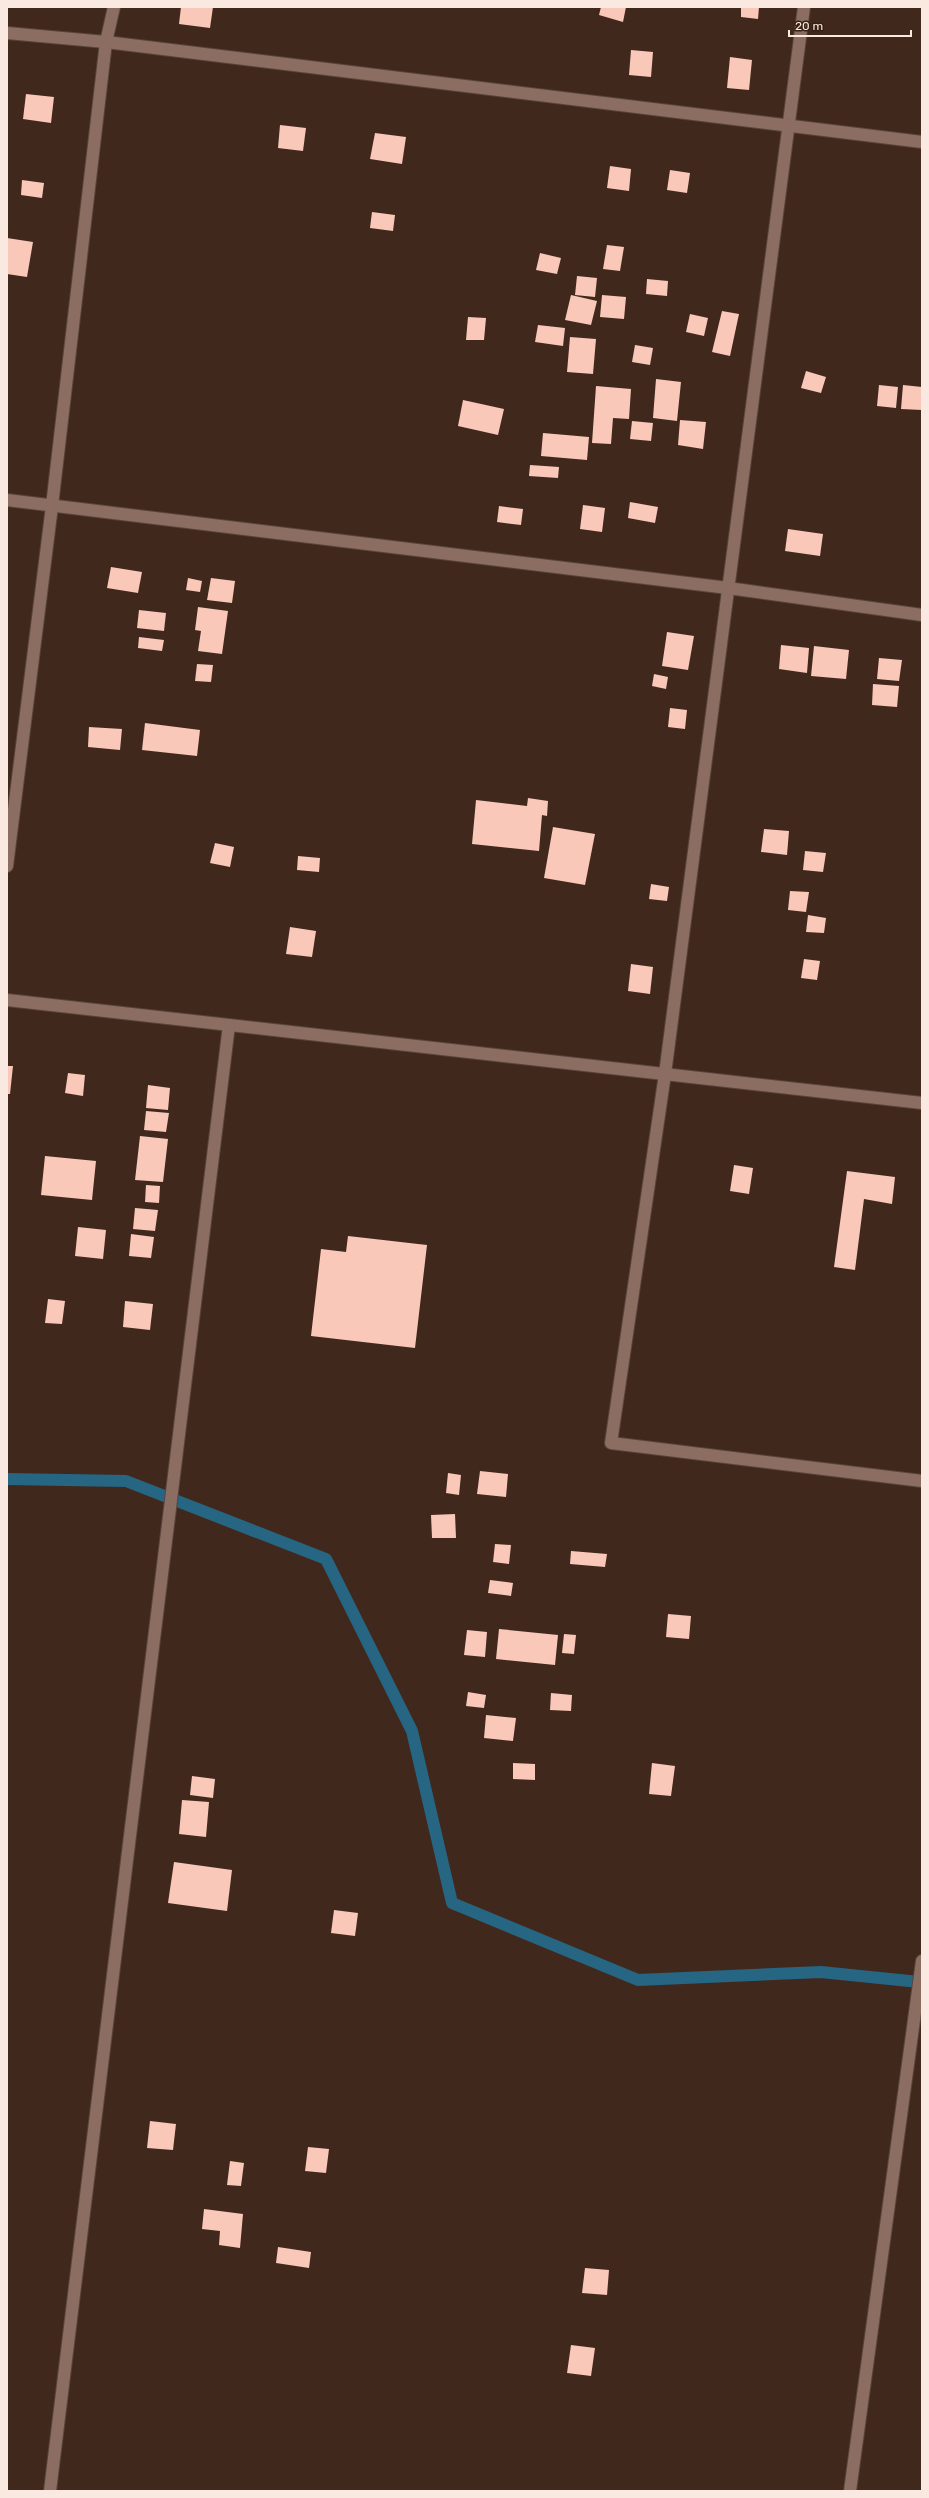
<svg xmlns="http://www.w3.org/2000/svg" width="929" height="2498" viewBox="0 0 929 2498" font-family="Rubik,sans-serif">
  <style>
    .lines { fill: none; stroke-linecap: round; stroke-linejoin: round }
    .stream { stroke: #266683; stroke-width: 12 }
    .building { fill: #f9c8b9 }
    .minor-casing { stroke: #59453b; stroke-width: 14 }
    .minor { stroke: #8b6e61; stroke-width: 12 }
  </style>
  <rect width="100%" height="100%" fill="#41281d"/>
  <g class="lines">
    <!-- stream -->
    <polyline class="stream" points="7,1479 126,1481 326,1559 412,1731 452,1903 638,1980 821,1972 919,1982 922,1984"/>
  </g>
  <!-- building -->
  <g class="building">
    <polygon points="181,7 213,7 210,28 179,24"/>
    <polygon points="601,7 626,7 623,22 599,15"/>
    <polygon points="741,7 759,7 758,19 741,17"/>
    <polygon points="631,50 653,52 651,77 629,75"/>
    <polygon points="730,57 752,60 749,90 727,88"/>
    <polygon points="26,94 54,97 51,123 23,119"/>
    <polygon points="280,125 306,128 303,151 278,148"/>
    <polygon points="375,133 406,137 402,164 370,159"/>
    <polygon points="610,166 631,169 629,191 607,188"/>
    <polygon points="670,170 690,173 687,193 667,190"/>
    <polygon points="22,180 44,183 42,198 21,195"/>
    <polygon points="372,212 395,215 393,231 370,228"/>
    <polygon points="7,238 33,242 27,277 7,274"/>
    <polygon points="607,245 624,247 620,271 603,269"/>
    <polygon points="540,253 561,258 557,274 536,270"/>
    <polygon points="577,276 597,278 595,297 575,295"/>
    <polygon points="647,279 668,281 667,296 646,294"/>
    <polygon points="571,295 597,301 591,325 565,320"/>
    <polygon points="602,295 626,297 624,319 600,317"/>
    <polygon points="722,311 739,314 730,356 712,352"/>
    <polygon points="690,314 708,318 704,336 686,332"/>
    <polygon points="468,317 486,318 484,340 466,340"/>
    <polygon points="538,325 565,328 563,346 535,342"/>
    <polygon points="570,337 596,339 593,374 567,372"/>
    <polygon points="635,345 653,348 650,365 632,362"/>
    <polygon points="806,371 826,377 821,393 801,388"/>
    <polygon points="656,379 681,382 677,421 653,418"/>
    <polygon points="879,385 898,387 896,408 877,406"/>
    <polygon points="903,385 922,387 922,410 901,409"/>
    <polygon points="596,386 631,389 629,419 613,418 611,444 592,443"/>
    <polygon points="463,400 504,409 498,435 458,426"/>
    <polygon points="680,420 706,422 703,449 678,445"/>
    <polygon points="632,421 653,423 651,441 630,439"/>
    <polygon points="543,433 589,437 587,460 541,456"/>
    <polygon points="530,465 559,467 558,478 529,476"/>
    <polygon points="630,502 658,507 655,523 628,518"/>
    <polygon points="583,505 605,508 602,532 580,529"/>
    <polygon points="499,506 523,509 521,525 497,522"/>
    <polygon points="788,529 823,534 820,556 785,551"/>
    <polygon points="111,567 142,572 138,593 107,588"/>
    <polygon points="188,578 202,581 200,592 186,590"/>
    <polygon points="211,578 235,581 232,603 207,600"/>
    <polygon points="198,607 228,611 222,654 198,651 201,631 195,630"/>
    <polygon points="139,610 166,613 164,631 137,628"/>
    <polygon points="667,632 694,636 688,670 662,666"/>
    <polygon points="139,637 164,640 162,651 138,648"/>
    <polygon points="781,645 809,648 807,673 779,669"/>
    <polygon points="814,646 849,650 846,679 811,676"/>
    <polygon points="879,658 902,660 899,681 877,679"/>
    <polygon points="197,664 213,665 211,682 195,681"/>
    <polygon points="654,674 668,677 666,689 652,686"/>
    <polygon points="873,684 899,686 897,707 872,705"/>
    <polygon points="670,708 687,710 685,729 668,727"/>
    <polygon points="145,723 200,730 197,756 142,750"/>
    <polygon points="89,727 122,729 120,750 88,747"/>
    <polygon points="528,798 548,801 547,816 542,815 539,851 472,844 476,800 527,806"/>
    <polygon points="553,827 595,834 585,885 544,878"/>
    <polygon points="764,829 789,831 787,855 761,852"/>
    <polygon points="215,843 234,847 230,867 210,863"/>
    <polygon points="805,851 826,853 823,872 803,870"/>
    <polygon points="298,856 320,858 319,872 297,870"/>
    <polygon points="651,884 669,887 667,901 649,899"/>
    <polygon points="790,891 809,892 806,912 788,910"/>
    <polygon points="808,915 826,918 824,933 806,932"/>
    <polygon points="290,927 316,931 312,957 286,954"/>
    <polygon points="804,959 820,961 817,980 801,978"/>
    <polygon points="631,964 653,967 650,994 628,991"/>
    <polygon points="7,1066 13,1066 10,1094 7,1094"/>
    <polygon points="68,1073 85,1075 83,1096 65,1093"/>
    <polygon points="148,1085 170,1088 168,1110 146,1108"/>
    <polygon points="146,1111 169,1113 166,1132 144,1130"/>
    <polygon points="140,1136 168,1139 163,1182 135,1180"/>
    <polygon points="45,1156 96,1161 92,1200 41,1195"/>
    <polygon points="734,1165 753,1168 749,1194 730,1191"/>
    <polygon points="847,1171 895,1177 892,1204 864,1199 855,1270 834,1267"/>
    <polygon points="146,1185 160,1186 159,1203 145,1202"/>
    <polygon points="135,1208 158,1210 155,1231 133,1229"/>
    <polygon points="78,1227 106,1230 103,1259 75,1256"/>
    <polygon points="131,1234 154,1237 151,1258 129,1256"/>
    <polygon points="348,1236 427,1245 415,1348 311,1336 321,1249 346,1252"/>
    <polygon points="48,1299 65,1301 62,1324 45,1323"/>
    <polygon points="125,1301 153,1304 150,1330 123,1327"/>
    <polygon points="480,1471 508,1474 506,1497 477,1494"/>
    <polygon points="448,1473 461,1475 459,1495 446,1493"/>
    <polygon points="455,1514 456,1538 432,1538 431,1515"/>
    <polygon points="495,1544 511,1545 509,1564 493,1562"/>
    <polygon points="571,1551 607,1554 605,1567 570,1564"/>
    <polygon points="490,1580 513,1583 511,1596 488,1593"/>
    <polygon points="668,1614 691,1616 689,1639 666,1637"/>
    <polygon points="499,1629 558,1635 555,1665 496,1659"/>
    <polygon points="467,1630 487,1632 485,1657 464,1655"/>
    <polygon points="564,1634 576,1635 574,1654 562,1653"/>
    <polygon points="468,1692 486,1695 484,1708 466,1706"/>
    <polygon points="551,1693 572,1695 571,1711 550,1710"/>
    <polygon points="486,1715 516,1718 513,1741 484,1738"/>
    <polygon points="513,1763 535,1764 535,1780 513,1779"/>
    <polygon points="652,1763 675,1766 671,1796 649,1794"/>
    <polygon points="192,1776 215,1779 213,1798 190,1795"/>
    <polygon points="182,1800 209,1802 206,1837 179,1834"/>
    <polygon points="174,1862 232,1870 227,1911 168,1903"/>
    <polygon points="334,1910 358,1913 355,1936 331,1933"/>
    <polygon points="150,2121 176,2124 173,2150 147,2148"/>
    <polygon points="308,2147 329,2149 326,2173 305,2171"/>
    <polygon points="230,2161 244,2163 241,2186 227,2185"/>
    <polygon points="204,2209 243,2214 240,2248 219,2245 220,2231 202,2229"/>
    <polygon points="278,2247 311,2252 309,2268 276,2263"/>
    <polygon points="585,2268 609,2270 607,2295 582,2293"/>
    <polygon points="571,2345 595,2348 591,2376 567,2373"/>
  </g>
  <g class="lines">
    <!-- minor casing -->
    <g class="minor-casing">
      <g id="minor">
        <polyline points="804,7 665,1074 611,1443 922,1481"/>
        <polyline points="7,33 106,42 922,142"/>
        <polyline points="7,500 728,588 922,615"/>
        <polyline points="7,866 52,506 106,42 114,7"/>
        <polyline points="7,1000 922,1103"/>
        <polyline points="50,2491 229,1025"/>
        <polyline points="850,2491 922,1961"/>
      </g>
    </g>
    <!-- minor -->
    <use href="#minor" class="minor"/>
  </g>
  <!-- border -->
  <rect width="929" height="2498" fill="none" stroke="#f9e9e1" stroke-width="16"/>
  <!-- scale -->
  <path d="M789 30v6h122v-6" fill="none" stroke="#f9e9e1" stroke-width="2"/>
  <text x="795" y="30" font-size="12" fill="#f9e9e1" stroke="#361f13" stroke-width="3" paint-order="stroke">20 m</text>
</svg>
